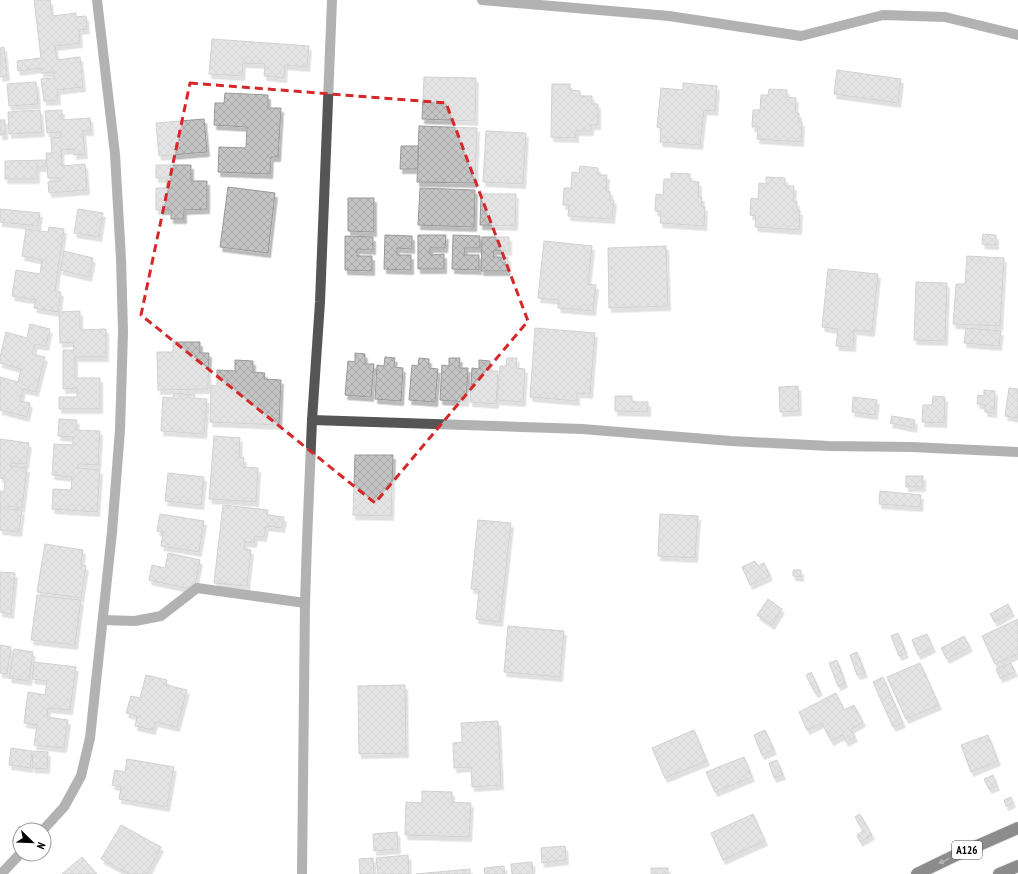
<svg xmlns="http://www.w3.org/2000/svg" width="1018" height="874" viewBox="0 0 1018 874" font-family="'PT Sans Narrow',sans-serif">
  <style>
    .building { fill: url(#building-cross-hatch); stroke: #999; filter: url(#shadow) }
    .lines { fill: none; stroke-linecap: round; stroke-linejoin: round }
    .highway-casing { stroke: #dbdbdb; stroke-width: 14 }
    .minor { stroke: #555; stroke-width: 10 }
    .highway { stroke: #000; stroke-width: 12 }
    .oneway { fill: #595959 }
    .marked { fill: none; stroke: #d62828; stroke-width: 3; stroke-dasharray: 8 5; stroke-linejoin: round }
    .labels { text-anchor: middle; stroke-width: 3; stroke-linejoin: round; paint-order: stroke }
    .shield { fill: #fff; stroke: #4c4c4c; stroke-width: 1 }
    .shield-label { font-size: 11px; font-weight: bold; fill: #000 }
  </style>
  <defs>
    <pattern id="building-cross-hatch" width="8" height="8" patternUnits="userSpaceOnUse"><rect width="8" height="8" fill="#c4c4c4"/><path d="M0 0l8 8M0 8l8-8" fill="none" stroke="#a7a7a7"/></pattern>
    <filter id="shadow"><feDropShadow dx="2.5" dy="4.5" stdDeviation="0" flood-color="#0004"/></filter>
  </defs>
  <rect width="100%" height="100%" fill="#fff"/>
  <!-- building -->
  <g class="building">
    <polygon points="34,0 50,0 52,16 76,13 76,17 86,16 87,29 79,30 80,43 55,46 57,60 80,57 83,87 57,90 58,100 44,101 41,79 54,78 54,72 41,73 41,68 18,71 17,61 41,58"/>
    <polygon points="212,39 309,46 307,67 285,65 284,78 264,76 265,64 243,63 242,76 209,74"/>
    <polygon points="4,47 7,76 0,77 0,48"/>
    <polygon points="837,70 901,79 898,103 834,94"/>
    <polygon points="424,77 476,78 475,121 422,119"/>
    <polygon points="36,82 38,104 9,106 7,84"/>
    <polygon points="683,83 717,86 715,111 704,110 700,145 660,142 661,128 657,127 661,88 683,90"/>
    <polygon points="552,84 570,84 570,90 580,91 580,96 592,96 592,104 598,104 598,125 591,125 591,131 576,131 576,138 551,137"/>
    <polygon points="769,89 787,90 787,97 796,98 795,113 799,113 799,122 802,122 801,142 757,139 758,127 752,127 753,110 760,110 761,95 768,95"/>
    <polygon points="225,93 268,95 268,108 281,108 278,157 271,157 270,174 218,172 219,147 246,148 247,127 214,125 215,103 224,103"/>
    <polygon points="40,110 42,132 9,134 8,112"/>
    <polygon points="62,110 62,120 90,118 91,131 83,131 85,154 74,155 74,149 61,150 62,166 85,164 87,190 49,193 48,182 60,181 60,178 48,178 46,153 52,153 51,138 61,137 60,132 47,133 45,111"/>
    <polygon points="204,119 207,152 159,156 156,123"/>
    <rect x="0" y="120" width="5" height="15"/>
    <polygon points="419,126 477,128 475,183 417,182"/>
    <polygon points="486,131 526,133 523,184 483,182"/>
    <polygon points="401,146 418,146 418,169 400,169"/>
    <polygon points="46,160 46,167 37,167 37,179 5,179 5,161"/>
    <polygon points="156,165 191,165 191,181 207,181 207,209 184,210 184,219 171,219 171,210 156,210 156,188 166,188 167,178 156,178"/>
    <polygon points="580,166 598,168 598,175 607,175 606,191 610,191 610,200 614,200 612,219 568,216 569,205 563,205 564,188 571,188 572,172 579,173"/>
    <polygon points="671,173 690,174 690,181 699,182 698,197 702,197 701,206 705,207 704,226 660,223 661,212 655,211 656,194 663,195 664,179 671,179"/>
    <polygon points="766,177 785,178 785,186 794,186 793,201 797,202 797,210 800,211 799,230 755,227 756,216 750,215 751,198 758,199 759,183 766,184"/>
    <polygon points="228,187 275,193 268,253 220,247"/>
    <polygon points="420,188 475,190 474,227 418,225"/>
    <polygon points="481,194 516,194 515,226 480,225"/>
    <polygon points="348,198 374,198 374,232 348,231"/>
    <polygon points="0,209 40,213 38,226 0,222"/>
    <polygon points="78,209 103,213 99,237 74,233"/>
    <polygon points="49,227 64,229 55,291 61,292 58,312 34,308 36,300 12,296 16,270 40,274 42,260 22,256 26,229 48,232"/>
    <polygon points="983,234 996,235 996,245 982,244"/>
    <polygon points="385,235 412,236 412,249 397,248 397,255 411,255 411,270 384,269"/>
    <polygon points="418,235 446,235 445,248 430,248 430,255 444,254 444,269 418,269"/>
    <polygon points="453,235 480,236 480,248 465,248 464,255 479,255 479,270 452,269"/>
    <polygon points="345,236 373,237 373,250 357,249 357,256 372,256 372,271 345,270"/>
    <polygon points="482,237 509,237 509,251 494,250 493,257 508,257 508,271 481,271"/>
    <polygon points="544,241 592,246 588,284 596,285 593,311 558,308 559,300 538,298"/>
    <polygon points="666,246 668,306 609,308 608,248"/>
    <polygon points="64,251 93,258 89,277 60,270"/>
    <polygon points="967,256 1004,258 1000,326 953,324 956,284 965,284"/>
    <polygon points="828,269 878,274 872,332 854,330 853,347 836,346 838,329 822,327"/>
    <polygon points="916,282 947,283 945,341 914,340"/>
    <polygon points="80,311 80,330 106,329 106,357 75,357 75,378 100,378 100,409 59,409 59,397 77,397 77,388 63,389 63,350 74,350 73,342 60,343 59,312"/>
    <polygon points="30,324 50,329 46,346 35,344 32,354 45,357 36,392 23,389 20,401 30,403 27,417 0,410 0,377 18,382 21,369 0,363 0,357 6,332 27,338"/>
    <polygon points="535,328 595,333 590,394 577,393 577,401 530,397"/>
    <polygon points="966,328 1001,331 999,346 964,343"/>
    <polygon points="173,342 200,342 200,353 209,353 208,389 158,390 157,352 173,352"/>
    <polygon points="355,353 365,354 365,364 374,364 371,397 345,395 348,361 355,362"/>
    <polygon points="385,357 395,358 394,367 403,368 401,401 375,399 377,365 384,366"/>
    <polygon points="419,358 429,359 429,368 438,369 435,402 409,400 412,365 418,366"/>
    <polygon points="449,358 460,358 459,368 468,368 466,402 440,400 442,365 449,366"/>
    <polygon points="507,358 517,358 516,368 525,369 523,402 497,400 500,366 506,366"/>
    <polygon points="235,360 253,361 253,372 265,373 264,379 281,380 279,425 210,422 211,385 217,386 217,370 235,371"/>
    <polygon points="479,360 490,361 489,371 498,371 496,404 470,402 472,368 479,369"/>
    <polygon points="798,386 799,411 780,412 779,387"/>
    <polygon points="1009,388 1018,389 1018,418 1005,416"/>
    <polygon points="984,390 995,391 994,413 985,412 985,405 977,404 978,395 984,396"/>
    <polygon points="174,393 195,395 194,398 207,399 204,434 161,431 163,397 173,398"/>
    <polygon points="615,396 632,396 632,402 648,402 648,412 615,411"/>
    <polygon points="933,396 945,397 944,423 922,422 923,405 932,405"/>
    <polygon points="853,397 877,400 875,415 852,412"/>
    <polygon points="892,416 915,420 914,428 890,423"/>
    <polygon points="59,419 77,420 76,430 100,431 98,465 78,464 78,468 100,470 97,512 52,509 53,489 71,490 72,477 52,475 54,444 73,445 73,437 58,436"/>
    <polygon points="214,436 240,438 239,457 244,458 243,467 258,468 256,502 209,499"/>
    <polygon points="0,439 29,443 26,464 11,463 10,466 27,468 22,508 8,506 8,509 22,510 19,532 0,530 0,491 4,492 5,479 0,478"/>
    <polygon points="355,455 393,455 391,516 353,515"/>
    <polygon points="168,473 204,477 201,505 165,501"/>
    <rect x="906" y="476" width="17" height="11"/>
    <polygon points="880,491 921,495 920,507 879,504"/>
    <polygon points="223,505 268,510 267,515 284,517 282,528 266,526 264,537 255,536 254,543 245,542 244,549 251,550 247,586 214,583"/>
    <polygon points="160,514 204,521 199,552 161,546 163,532 157,531"/>
    <polygon points="660,514 698,516 695,558 658,556"/>
    <polygon points="478,520 511,523 500,622 476,619 479,590 471,589"/>
    <polygon points="45,544 83,550 81,565 86,566 81,598 37,592"/>
    <polygon points="168,553 200,560 194,590 149,580 152,565 165,568"/>
    <polygon points="755,561 758,566 764,563 770,576 750,585 742,567"/>
    <polygon points="793,570 801,570 801,577 793,576"/>
    <polygon points="0,572 15,573 11,614 0,612"/>
    <polygon points="37,595 81,600 75,645 31,640"/>
    <polygon points="768,599 782,609 772,625 757,615"/>
    <polygon points="1008,604 1012,612 995,622 990,614"/>
    <polygon points="1018,619 1018,654 995,664 982,636"/>
    <polygon points="508,626 564,631 560,677 504,672"/>
    <polygon points="898,633 906,653 899,656 891,636"/>
    <polygon points="927,634 933,648 918,655 912,640"/>
    <polygon points="964,636 970,647 947,659 941,648"/>
    <polygon points="0,645 11,647 7,674 0,673"/>
    <polygon points="14,649 33,652 29,681 9,678"/>
    <polygon points="857,652 865,673 857,675 850,655"/>
    <polygon points="837,660 845,683 838,686 829,663"/>
    <polygon points="34,662 76,667 70,710 48,708 47,717 68,720 64,748 34,745 37,725 24,723 28,692 45,695 47,681 32,679"/>
    <polygon points="920,663 939,705 906,719 887,677"/>
    <polygon points="1011,663 1015,672 1000,678 996,669"/>
    <polygon points="811,672 820,691 815,693 806,675"/>
    <polygon points="146,675 167,680 166,685 187,690 177,727 155,722 153,730 135,726 137,716 126,713 131,696 140,698"/>
    <polygon points="883,677 903,723 893,727 873,682"/>
    <polygon points="405,685 406,753 359,754 358,686"/>
    <polygon points="836,693 844,710 854,705 863,722 851,729 855,737 846,742 843,735 831,741 822,723 807,730 799,712"/>
    <polygon points="498,721 501,785 472,787 471,767 454,768 453,743 462,742 461,723"/>
    <polygon points="694,730 707,761 665,778 652,748"/>
    <polygon points="765,730 774,750 762,755 754,735"/>
    <polygon points="988,735 998,761 971,772 961,745"/>
    <polygon points="11,748 32,751 30,768 9,765"/>
    <polygon points="33,751 48,752 47,769 32,768"/>
    <polygon points="744,757 752,777 715,792 706,772"/>
    <polygon points="127,759 174,767 167,807 119,799 121,787 112,785 115,770 125,772"/>
    <polygon points="777,760 783,775 774,778 769,763"/>
    <polygon points="993,775 997,786 989,789 984,779"/>
    <polygon points="422,791 452,792 452,802 471,803 469,837 405,835 406,802 422,803"/>
    <polygon points="1011,797 1013,803 1006,806 1004,800"/>
    <polygon points="753,814 765,841 723,860 711,833"/>
    <polygon points="860,814 872,835 860,842 857,835 863,831 855,817"/>
    <polygon points="121,825 161,847 147,874 129,874 101,859"/>
    <polygon points="19,826 27,829 26,830 20,830 20,846 12,842"/>
    <polygon points="397,832 398,849 374,851 373,834"/>
    <polygon points="565,846 566,860 542,863 541,848"/>
    <polygon points="408,855 409,874 378,874 376,858"/>
    <polygon points="82,857 97,874 62,874"/>
    <polygon points="373,858 374,874 360,874 359,859"/>
    <polygon points="532,862 533,874 512,874 511,864"/>
    <polygon points="504,866 505,874 485,874 484,868"/>
    <rect x="651" y="868" width="17" height="6"/>
    <polygon points="470,869 470,874 416,874"/>
  </g>
  <g class="lines">
    <!-- highway casing -->
    <g class="highway-casing">
      <g id="highway">
        <polyline points="917,874 954,856 1018,828"/>
        <polyline points="999,874 1018,866"/>
      </g>
    </g>
    <!-- minor -->
    <g class="minor">
      <polyline points="482,0 669,16 801,36 883,15 945,17 1018,35"/>
      <polyline points="312,420 582,429 731,441 829,446 911,447 1018,452"/>
      <polyline points="103,620 135,621 161,616 197,588 305,603"/>
      <polyline points="43,830 64,807 81,776 90,738 112,532 120,430 123,332 121,259 115,154 97,0"/>
      <polyline points="1,874 20,854"/>
      <polyline points="302,874 305,603 307,541 312,420 320,302 332,0"/>
    </g>
    <!-- highway -->
    <use href="#highway" class="highway"/>
  </g>
  <!-- one-way arrows -->
  <defs><path id="oneway-solid" d="M-6-.8H1V-3.2L6.5 0L1 3.2V.8H-6Z"/></defs>
  <use class="oneway" href="#oneway-solid" transform="translate(944 861) rotate(154)"/>
  <!-- marked area -->
  <path d="M0 0H1018V874H0ZM190,83l256,20 82,218 -153,182 -234,-188z" fill="#fff" fill-opacity=".55" fill-rule="evenodd"/>
  <path class="marked" d="M190,83l256,20 82,218 -153,182 -234,-188z"/>
  <g class="labels">
    <!-- shield labels -->
    <rect class="shield" x="952" y="841" width="30" height="18" rx="3"/>
    <g class="shield-label">
      <text x="967" y="854">A126</text>
    </g>
  </g>
  <!-- north arrow -->
  <g transform="translate(32 842) rotate(113)"><circle r="19" fill="#ffffff" stroke="#999999"/>
  <path d="M0-3L7 15L0 10L-7 15Z" fill="#000000"/>
  <text y="-6" font-size="11" font-weight="bold" text-anchor="middle" fill="#000000">N</text>
  </g>
</svg>
